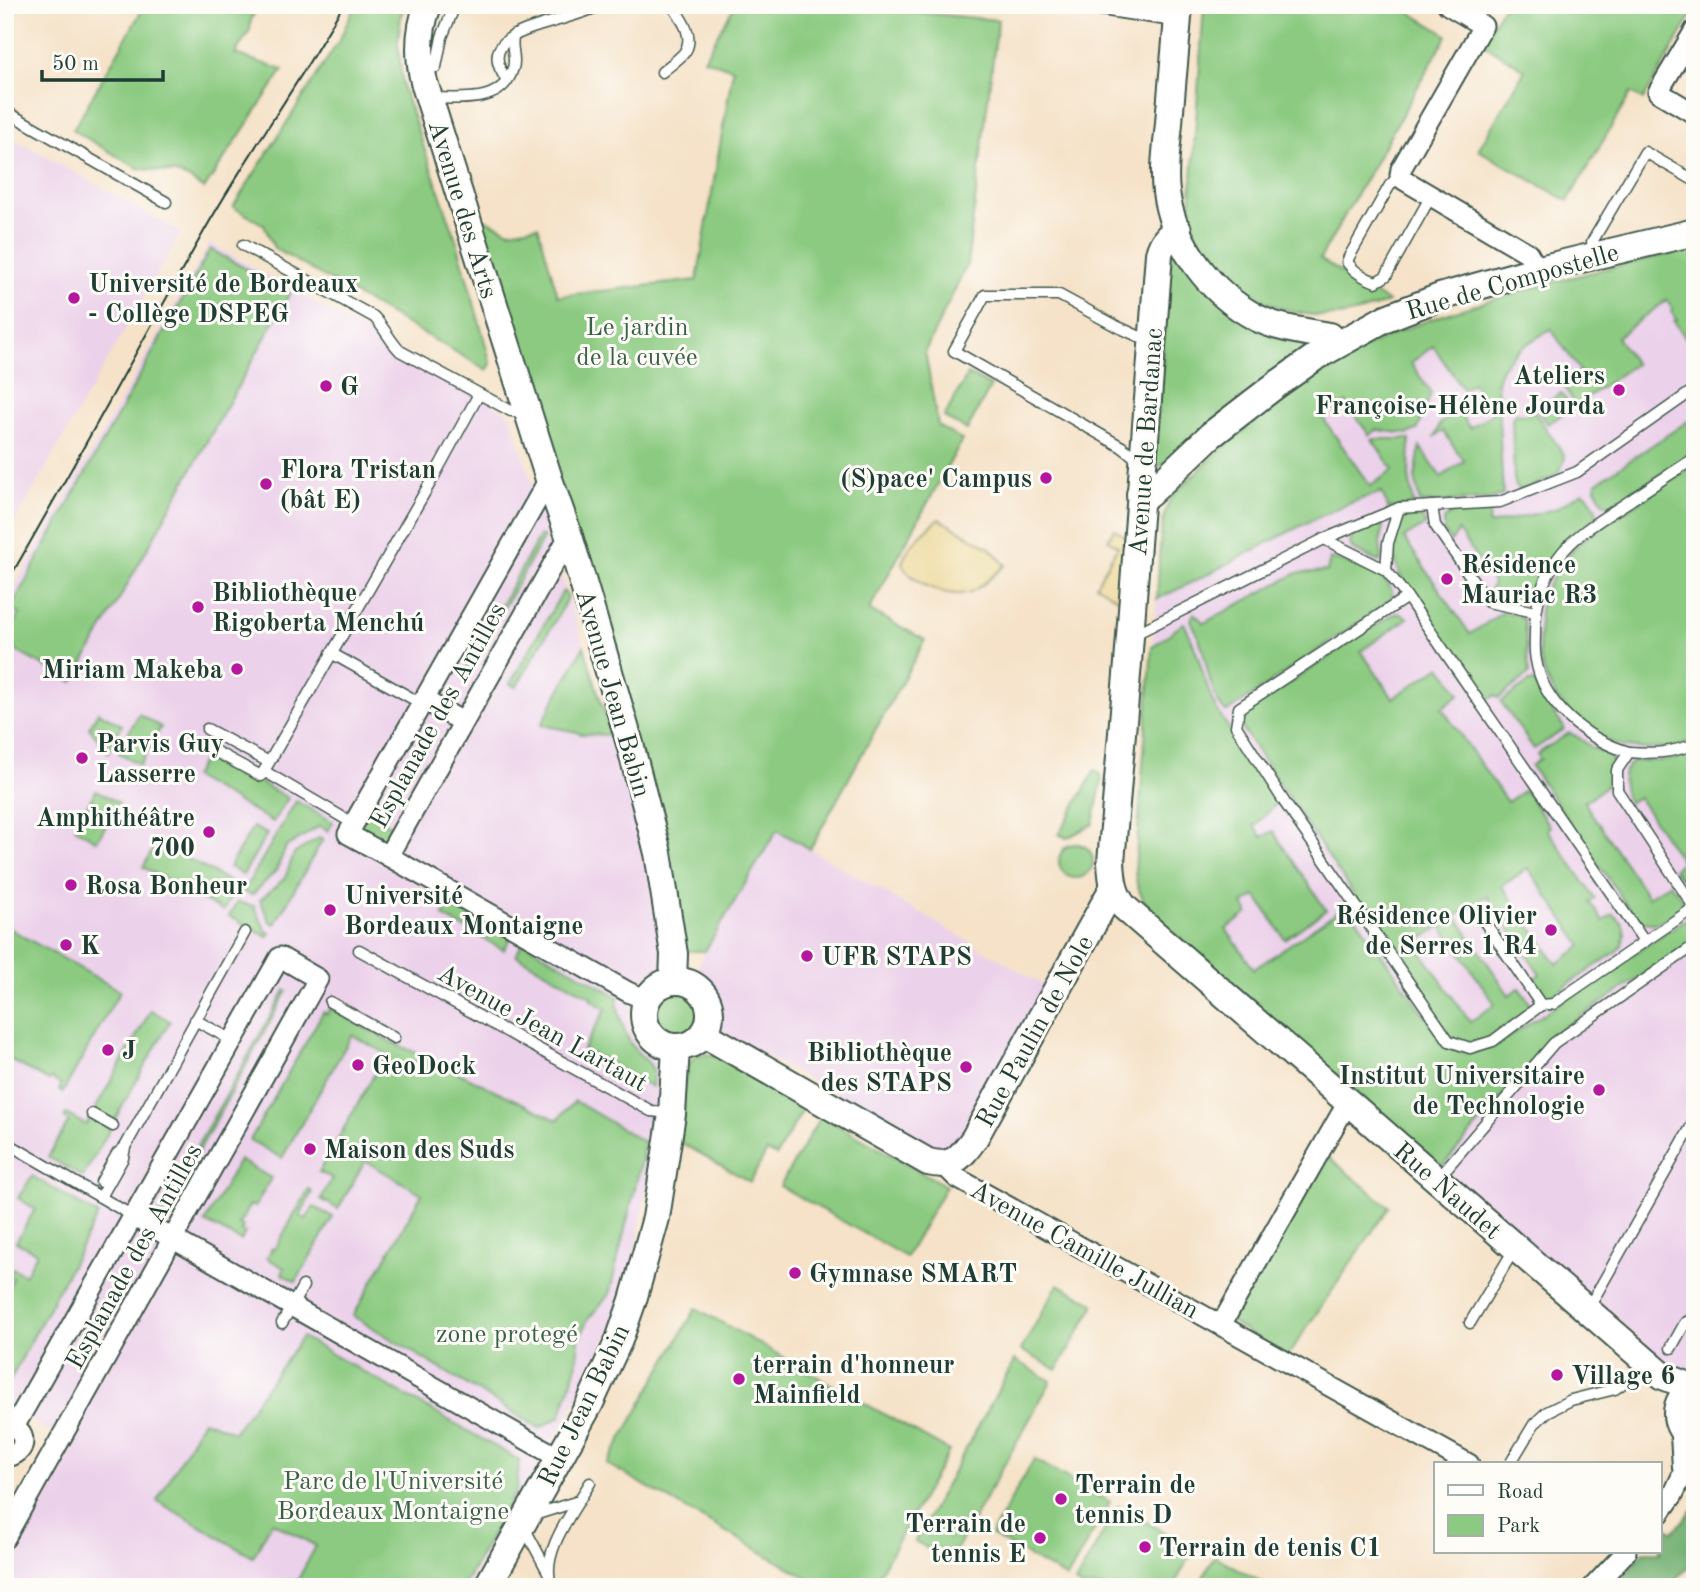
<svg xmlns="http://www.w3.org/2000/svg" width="1700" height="1592" viewBox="0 0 1700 1592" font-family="'Old Standard TT',serif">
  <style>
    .built { fill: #ecd1ea }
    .green { fill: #8bca80; stroke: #55845a; stroke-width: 2; fill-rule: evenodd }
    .forest { fill: #70ae6e; stroke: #487651; stroke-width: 2 }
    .sand { fill: #eeda9e; stroke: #868c69; stroke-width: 2 }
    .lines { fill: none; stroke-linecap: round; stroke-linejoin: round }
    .lane-casing { stroke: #3f564a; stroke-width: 13 }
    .street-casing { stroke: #3f564a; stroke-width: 23 }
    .secondary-casing { stroke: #3f564a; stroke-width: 30 }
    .lane { stroke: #fff; stroke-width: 10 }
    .street { stroke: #fff; stroke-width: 19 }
    .secondary { stroke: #fff; stroke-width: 26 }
    .tram { stroke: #1f3d34; stroke-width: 2 }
    .poi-dot { fill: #b5179e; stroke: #fdfcf7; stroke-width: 2.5 }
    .labels { text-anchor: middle; stroke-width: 6; stroke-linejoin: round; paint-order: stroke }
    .street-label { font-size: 26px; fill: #1f3d34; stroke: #fdfcf7 }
    .poi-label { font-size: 26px; font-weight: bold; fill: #1f3d34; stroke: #fdfcf7; text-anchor: start }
    .park-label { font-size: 26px; fill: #3a6047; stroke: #fdfcf7 }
  </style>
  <rect width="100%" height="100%" fill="#fdfcf7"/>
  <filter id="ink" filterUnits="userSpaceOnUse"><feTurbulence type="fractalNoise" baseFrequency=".0143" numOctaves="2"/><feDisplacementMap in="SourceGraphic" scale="14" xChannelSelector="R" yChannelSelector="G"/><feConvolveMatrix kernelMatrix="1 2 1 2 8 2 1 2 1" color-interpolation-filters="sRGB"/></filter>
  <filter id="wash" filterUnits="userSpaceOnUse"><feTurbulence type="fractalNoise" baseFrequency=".00686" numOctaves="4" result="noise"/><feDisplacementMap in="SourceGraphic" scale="28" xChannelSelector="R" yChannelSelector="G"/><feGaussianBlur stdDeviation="1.57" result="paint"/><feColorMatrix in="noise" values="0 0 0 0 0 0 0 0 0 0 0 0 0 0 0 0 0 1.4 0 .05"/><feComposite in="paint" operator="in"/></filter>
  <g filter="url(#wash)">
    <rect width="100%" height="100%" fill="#f5e2c8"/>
    <!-- built -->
    <g class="built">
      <polygon points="5,134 181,232 5,539"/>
      <polygon points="210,243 510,414 629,789 648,866 662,953 661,966 641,981 633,997 629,1022 635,1041 645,1051 655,1058 662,1066 662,1090 658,1123 628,1294 566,1421 466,1587 5,1587 5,1573 75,1445 5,1407 5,604"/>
      <polygon points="1695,249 1695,1388 1162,923 1143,900 1137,886 1135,870 1163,516 1168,502 1172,496 1248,426 1285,398 1336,364 1361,349 1417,323 1458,310 1529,289 1642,260"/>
      <polygon points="777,830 1045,986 968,1124 957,1139 943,1148 932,1146 725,1034 721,1029 721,1011 717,996 713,988 700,972 699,964 705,951"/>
    </g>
    <!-- green -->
    <g class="green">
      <polygon points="145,5 258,5 251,20 250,30 235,54 283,70 204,189 188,178 175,173 137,168 73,130"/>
      <polygon points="355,5 406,5 401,15 398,43 403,88 457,242 491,364 487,370 274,248 264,225 233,207 340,39"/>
      <polygon points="735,5 853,5 854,7 998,20 967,265 925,351 938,426 962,440 869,610 925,640 810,849 777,830 705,951 681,951 478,216 509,231 538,226 558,296 697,280 733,69 704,59"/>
      <path d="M1204,5h194l49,30 -127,224 68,43c-17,6 -34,13 -52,14 -58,2 -114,-29 -140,-82 -3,-8 -4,-18 -6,-26z"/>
      <polygon points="1504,5 1695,5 1695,10 1643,100 1631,93 1568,201 1478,150 1525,70 1482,43"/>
      <polygon points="210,249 290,293 73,682 5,645 5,640 20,614 10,609"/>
      <path d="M1695,249v102l-21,-30 3,-1 -6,-8 2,-2 -6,-10 -50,37 18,27 -59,41 -14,-21 18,-13 -29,-42c-20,13 -50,27 -54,53l6,113 -14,4 -69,4 -5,-25 5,-31 21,30 23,-16 -21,-30 -8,5 5,-12 8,-6 1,-20 21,30 23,-15 -20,-30 -10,6 -30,-43 -22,17 20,30 -13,36 -10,5 -31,-4 -8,5 -23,-33 -23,16 47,68 23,-16 -21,-31h38l-1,38 5,27 -26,5 -6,-17c-14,5 -28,9 -41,15 -63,27 -121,64 -184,92 2,-27 1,-82 15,-103 56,-56 118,-109 188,-146 43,-23 88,-37 134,-51 66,-20 133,-36 201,-50z"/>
      <polygon points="1173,253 1307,343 1308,348 1160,466 1156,465 1154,461 1171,257"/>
      <polygon points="968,374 991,386 967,430 944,417"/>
      <polygon points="1561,393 1572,408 1548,424 1537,409"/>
      <path d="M1534,411l31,45c-3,25 -25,26 -45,34l-4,-4 -2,-7 -2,-61 4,-4 8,1z"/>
      <path d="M1688,421l7,9v21l-81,54c-10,3 -14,-9 -19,-17l1,-5z"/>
      <polygon points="1695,465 1695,741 1676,747 1647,749 1625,747 1608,741 1572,716 1556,698 1546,678 1539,656 1540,609 1547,587 1561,563 1577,545 1600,528"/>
      <path d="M1583,492c6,3 14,16 14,23 -9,11 -23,18 -33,28 -8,7 -15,16 -21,25 -7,9 -10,27 -18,33 -10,7 -26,-1 -35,-8l3,-11 -35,-51 -7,11 -7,-10v-12c10,-13 30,-11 46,-12l-1,17 66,-16z"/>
      <path d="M1411,516c8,0 11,1 15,8l-22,14 66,96 33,-22 14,2 7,6 5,54 -30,24 -3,-3 -10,6 -82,-118c-10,-20 -22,-57 7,-67z"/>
      <path d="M1376,523h4l3,4 -3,15 2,16 -3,4 -27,-13 -2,-7c4,-12 15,-16 26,-19z"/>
      <polygon points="540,535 544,537 469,669 466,668"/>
      <path d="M1330,559c15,3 55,15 61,30 3,6 1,6 0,11l-156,107 -9,5c-14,-11 -19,-47 -24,-65 -3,-9 -7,-18 -11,-27l3,-7 10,10 93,-50 30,-2z"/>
      <polygon points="563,591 568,596 559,614 516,687 510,684"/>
      <path d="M1398,613l7,3 3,2 -47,33 32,47 48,-32 19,28 -18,14 65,94 18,-12 25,37 -3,2 48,69 -5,4 13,19 10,-7 9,9 2,5 1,7 -3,10 -6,7 -68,46h-4l-13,-18 9,-6 -53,-78 -31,20 53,79 10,-7 10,14 1,6 -3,4 -43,29c-14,6 -24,3 -36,-6l-206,-307 1,-10 4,-6 143,-96zM1528,868l54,78 -25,18 -55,-78zM1441,926l54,78 -25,18 -55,-79z"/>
      <path d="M1184,623c15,27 19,58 32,86l62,93 -24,24 8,11 11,-6 53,79 -41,29 -29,-43 -13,8 5,9 -22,16 28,40 93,-64 96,136c17,17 35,12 54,4l198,-132v28l-138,91 -115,135 -280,-244c-15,-16 -26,-30 -27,-53l17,-223z"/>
      <polygon points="584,646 611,735 580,734 577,732 541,725"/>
      <polygon points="1529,682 1534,682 1536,684 1543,700 1564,727 1563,730 1534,749 1501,702"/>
      <polygon points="98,712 122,725 108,752 89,728"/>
      <polygon points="139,714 161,727 140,765 118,752"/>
      <path d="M1569,733c9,2 15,10 24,15 5,2 11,3 15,7 4,3 5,5 6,10 3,19 -17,27 -30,37l64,95 22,-14 12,16 1,7 -3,3c-17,11 -26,22 -46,7l-103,-150 9,-7 -3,-5z"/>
      <polygon points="207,753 288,798 273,822 193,777"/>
      <path d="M1695,753v115l-15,10 -7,-9 9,-7 -44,-65 -10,6c-7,-15 -9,-31 5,-42h27l18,-3z"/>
      <polygon points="1095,770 1101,775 1102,780 1093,824 1067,838 1059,834"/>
      <polygon points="96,790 119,803 97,841 75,828"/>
      <polygon points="296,801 333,822 327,831 320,826 286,847 276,871 252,895 243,892"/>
      <polygon points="367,812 399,830 384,846 362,834 361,823"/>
      <polygon points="253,827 267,834 243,875 229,867"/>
      <polygon points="319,838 323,839 275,924 270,922 260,900 285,878 294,854"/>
      <polygon points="157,842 237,886 223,911 143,867"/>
      <circle cx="1076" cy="861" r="17"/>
      <polygon points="237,902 254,906 266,931 270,933 267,937 229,916"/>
      <polygon points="451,902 512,936 504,950 443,916"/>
      <polygon points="5,926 120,991 63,1092 59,1090 61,1085 51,1078 49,1081 5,1057"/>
      <path d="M523,942l96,55 -2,3c2,16 6,30 14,44 5,9 20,19 22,26 1,5 -1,12 -1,17l-69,-38 23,-40 -15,-9v-3l-75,-42z"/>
      <polygon points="285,990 287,991 164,1214 160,1212"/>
      <circle cx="676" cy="1015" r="23"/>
      <polygon points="330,1008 393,1043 428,1058 557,1120 575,1101 644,1142 642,1159 609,1295 588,1319 579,1339 576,1369 560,1417 539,1428 353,1316 422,1194 365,1161 338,1209 321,1199 332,1178 319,1172 386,1054 352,1035 282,1158 250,1140 323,1012 327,1014"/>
      <polygon points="151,1010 170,1021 114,1121 94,1111"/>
      <path d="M702,1054l11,1 10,4 82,47 -29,50 -9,-5 -17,31 -70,-40 6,-72c4,-10 7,-13 16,-16z"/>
      <polygon points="66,1114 86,1125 90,1118 110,1129 83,1177 48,1157 69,1121 64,1118"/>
      <polygon points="821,1116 946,1186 906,1257 780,1186"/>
      <polygon points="1326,1155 1389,1207 1287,1357 1228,1320"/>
      <polygon points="239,1160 271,1178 255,1207 250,1205 239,1224 243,1227 241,1231 245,1233 241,1241 205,1222"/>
      <polygon points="32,1176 98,1215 5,1390 5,1284 9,1286 13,1278 8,1275 12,1268 25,1275 37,1253 16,1242 35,1209 18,1198"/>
      <polygon points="309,1189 312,1192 300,1216 306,1219 314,1207 333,1217 296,1282 282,1274 284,1268 267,1258 272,1248 275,1249"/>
      <polygon points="1058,1284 1093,1303 1094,1306 1057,1370 1021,1350"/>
      <polygon points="696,1308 949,1451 872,1587 823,1587 607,1464"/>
      <polygon points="302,1337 519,1460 517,1489 463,1587 294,1587 316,1546 272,1522 253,1557 157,1501 203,1420 234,1432"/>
      <polygon points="1015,1360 1051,1381 950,1561 915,1541"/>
      <polygon points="1034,1459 1110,1502 1067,1578 991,1535"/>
      <polygon points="1118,1506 1194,1549 1173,1587 1082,1587 1075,1583"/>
      <polygon points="1215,1556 1270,1587 1197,1587"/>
    </g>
    <!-- forest -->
    <polygon class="forest" points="1695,1507 1695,1559 1669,1587 1615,1587 1644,1552 1660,1552 1660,1533 1665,1526 1673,1532"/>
    <!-- sand -->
    <g class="sand">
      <path d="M939,519l51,29 15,17c-9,8 -19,18 -30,25 -21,12 -62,-5 -73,-26 5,-20 23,-32 37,-45z"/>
      <polygon points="1114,529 1126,537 1120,600 1096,585 1118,546 1108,540"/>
    </g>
  </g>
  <g filter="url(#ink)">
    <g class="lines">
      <!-- lane casing -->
      <g class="lane-casing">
        <g id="lane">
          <polyline points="436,67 442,37 455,5"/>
          <path d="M662,72c7,-6 16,-12 22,-19 12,-16 -3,-35 -12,-48"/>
          <path d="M507,80c-30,-40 19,-50 48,-59 16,-5 31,-9 47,-16"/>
          <path d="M430,98c31,0 73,7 83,-30 4,-11 -4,-22 1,-33"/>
          <polyline points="5,111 166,202"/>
          <path d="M1400,175l-10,10 -41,72 -2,5c6,9 18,16 29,20l10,-6 45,-80"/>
          <path d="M243,245l131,72c10,10 16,24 26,34l111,60h13"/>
          <polyline points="1595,254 1592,242 1645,152 1695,181"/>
          <polyline points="1140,461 1122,447 954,351 985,295 1059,295 1116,326 1138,336 1152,338"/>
          <polyline points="1432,506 1435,525 1488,602 1535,612"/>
          <polyline points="1399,508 1388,543 1386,570 1407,597 1644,941"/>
          <polyline points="1324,539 1386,570"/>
          <polyline points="1407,597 1239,708 1236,726 1285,803 1449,1041 1470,1048 1493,1041 1541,1005"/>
          <polyline points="1133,635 1324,539 1399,508 1500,502 1577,472 1695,389"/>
          <polyline points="331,653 422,704"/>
          <polyline points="207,729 269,762"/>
          <polyline points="207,747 261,776 264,771 354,824"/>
          <path d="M1629,752c-42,-12 -86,-47 -93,-92 -2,-9 -1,-18 -1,-27 0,-28 6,-51 23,-75 17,-24 45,-40 70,-56 22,-15 44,-29 67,-44"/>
          <polyline points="264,771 433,478 479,394"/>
          <path d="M1694,907l-77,-117v-20l12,-18c25,2 42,1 66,-8"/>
          <polyline points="1478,912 1541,1005 1553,1004 1695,907"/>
          <polyline points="359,950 651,1111 670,1113"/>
          <polyline points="330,1002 394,1038"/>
          <polyline points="195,1020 232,1040"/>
          <polyline points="92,1114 113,1126"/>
          <polyline points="5,1142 133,1216"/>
          <polyline points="1438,1178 1554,1043 1695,945"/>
          <polyline points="101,1182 117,1154 125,1147"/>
          <polyline points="101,1197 123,1158 125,1147 245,932"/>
          <polyline points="1589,1307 1695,1120"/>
          <polyline points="282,1323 303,1286"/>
          <polyline points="1470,1323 1515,1248"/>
          <polyline points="1671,1348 1685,1323 1692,1319 1695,1320"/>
          <polyline points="1510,1464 1534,1424 1547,1412 1571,1400 1615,1389 1649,1365"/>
          <polyline points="534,1515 579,1501"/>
          <polyline points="524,1527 548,1572"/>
          <path d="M552,1587c-14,-32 22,-77 38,-104"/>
        </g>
      </g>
      <!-- street casing -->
      <g class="street-casing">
        <g id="street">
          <polyline points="1100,5 1178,17"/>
          <polyline points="1448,5 1483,26 1401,169 1400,175 1404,180 1528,253 1532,260 1535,270"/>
          <polyline points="1695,30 1658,92 1695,114"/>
          <polyline points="549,479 348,834 388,856 569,536"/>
          <polyline points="424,700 463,722"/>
          <polyline points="388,856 628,992 646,1000"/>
          <polyline points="944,1165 957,1178 1469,1464"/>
          <polyline points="133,1216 559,1458"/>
          <polyline points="1221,1325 1348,1102"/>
          <path d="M5,1426c24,1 24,29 0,31"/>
          <polyline points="1660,1513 1673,1495 1686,1467"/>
          <polyline points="5,1538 318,979 280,957 14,1427"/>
          <polyline points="1593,1587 1626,1552"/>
        </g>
      </g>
      <!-- secondary casing -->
      <g class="secondary-casing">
        <g id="secondary">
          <path d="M428,5c-10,26 -10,51 -4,77l125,397 20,57 18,60 43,148 28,109 16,101 -1,27"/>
          <path d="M1179,5c-3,39 -7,78 -10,118 -2,23 -6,46 -3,69 7,52 45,102 91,126 22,11 49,14 73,18l5,9"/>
          <path d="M1178,230c-11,6 -16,12 -19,24l-31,409 -17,199c1,17 2,31 13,45l539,469 29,11"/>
          <polyline points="1140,494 1149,494 1211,435 1272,388 1314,358 1386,318 1440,297 1535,270 1695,232"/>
          <circle cx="677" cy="1014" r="33"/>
          <path d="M704,1034l224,128c25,6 32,-4 46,-23l139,-251"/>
          <path d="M1695,1386c-24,13 -24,43 0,55"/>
          <polyline points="1684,1435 1686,1467"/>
          <polyline points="487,1587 589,1405 619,1340 633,1300 656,1218 672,1114 676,1048"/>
        </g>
      </g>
      <!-- lane -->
      <use href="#lane" class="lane"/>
      <!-- street -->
      <use href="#street" class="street"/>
      <!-- secondary -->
      <use href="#secondary" class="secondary"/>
      <!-- tram -->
      <path class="tram" d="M5,586c69,-119 134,-240 202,-360 43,-75 94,-145 136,-221"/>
    </g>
  </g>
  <!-- markers -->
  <g class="poi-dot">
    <circle cx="74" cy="298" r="7"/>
    <circle cx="326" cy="386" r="7"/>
    <circle cx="1619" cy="390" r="7"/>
    <circle cx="1046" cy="478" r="7"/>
    <circle cx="266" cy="484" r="7"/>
    <circle cx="1447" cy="579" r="7"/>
    <circle cx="198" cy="607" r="7"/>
    <circle cx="237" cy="669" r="7"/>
    <circle cx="82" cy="758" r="7"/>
    <circle cx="209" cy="832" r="7"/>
    <circle cx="71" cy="885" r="7"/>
    <circle cx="330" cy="910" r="7"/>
    <circle cx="1551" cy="930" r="7"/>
    <circle cx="66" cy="945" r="7"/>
    <circle cx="807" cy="956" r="7"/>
    <circle cx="108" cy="1050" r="7"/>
    <circle cx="358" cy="1065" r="7"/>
    <circle cx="966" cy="1067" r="7"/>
    <circle cx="1599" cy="1090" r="7"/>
    <circle cx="310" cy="1149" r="7"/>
    <circle cx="795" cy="1273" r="7"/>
    <circle cx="1557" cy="1375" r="7"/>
    <circle cx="739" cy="1379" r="7"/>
    <circle cx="1061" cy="1499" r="7"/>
    <circle cx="1040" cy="1538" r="7"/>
    <circle cx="1145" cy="1547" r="7"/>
  </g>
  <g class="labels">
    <!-- street labels -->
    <g class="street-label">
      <text transform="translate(464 209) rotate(73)" y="9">Avenue des Arts</text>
      <text transform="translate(1512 281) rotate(-16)" y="9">Rue de Compostelle</text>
      <text transform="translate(1145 442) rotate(-86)" y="9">Avenue de Bardanac</text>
      <text transform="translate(614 693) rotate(74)" y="9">Avenue Jean Babin</text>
      <text transform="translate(437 715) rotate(-61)" y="9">Esplanade des Antilles</text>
      <text transform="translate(543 1027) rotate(29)" y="9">Avenue Jean Lartaut</text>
      <text transform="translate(1034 1031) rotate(-61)" y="9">Rue Paulin de Nole</text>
      <text transform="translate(1448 1190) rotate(41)" y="9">Rue Naudet</text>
      <text transform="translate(1085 1249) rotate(29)" y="9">Avenue Camille Jullian</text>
      <text transform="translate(133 1256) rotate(-61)" y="9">Esplanade des Antilles</text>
      <text transform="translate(583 1405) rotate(-64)" y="9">Rue Jean Babin</text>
    </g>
    <!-- poi labels -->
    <g class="poi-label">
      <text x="88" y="292">Université de Bordeaux<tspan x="88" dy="30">- Collège DSPEG</tspan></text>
      <text x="1605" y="384" text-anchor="end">Ateliers<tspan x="1605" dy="30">Françoise-Hélène Jourda</tspan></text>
      <text x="340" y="395">G</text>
      <text x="280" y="478">Flora Tristan<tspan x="280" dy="30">(bât E)</tspan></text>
      <text x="1032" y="487" text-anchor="end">(S)pace' Campus</text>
      <text x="1461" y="573">Résidence<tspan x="1461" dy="30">Mauriac R3</tspan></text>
      <text x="212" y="601">Bibliothèque<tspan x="212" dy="30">Rigoberta Menchú</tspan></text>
      <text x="223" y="678" text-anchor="end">Miriam Makeba</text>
      <text x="96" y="752">Parvis Guy<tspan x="96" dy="30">Lasserre</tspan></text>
      <text x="195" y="826" text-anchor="end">Amphithéâtre<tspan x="195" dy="30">700</tspan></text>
      <text x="85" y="894">Rosa Bonheur</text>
      <text x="344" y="904">Université<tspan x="344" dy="30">Bordeaux Montaigne</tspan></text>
      <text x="1537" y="924" text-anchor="end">Résidence Olivier<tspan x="1537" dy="30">de Serres 1 R4</tspan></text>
      <text x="80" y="954">K</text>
      <text x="821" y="965">UFR STAPS</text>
      <text x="122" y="1059">J</text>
      <text x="952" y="1061" text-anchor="end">Bibliothèque<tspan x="952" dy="30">des STAPS</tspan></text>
      <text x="372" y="1074">GeoDock</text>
      <text x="1585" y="1084" text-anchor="end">Institut Universitaire<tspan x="1585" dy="30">de Technologie</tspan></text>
      <text x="324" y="1158">Maison des Suds</text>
      <text x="809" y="1282">Gymnase SMART</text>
      <text x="753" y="1373">terrain d'honneur<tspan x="753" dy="30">Mainfield</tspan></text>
      <text x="1571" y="1384">Village 6</text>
      <text x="1075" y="1493">Terrain de<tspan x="1075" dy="30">tennis D</tspan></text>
      <text x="1026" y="1532" text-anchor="end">Terrain de<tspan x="1026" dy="30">tennis E</tspan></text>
      <text x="1159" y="1556">Terrain de tenis C1</text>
    </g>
    <!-- park labels -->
    <g class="park-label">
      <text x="637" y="335">Le jardin<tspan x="637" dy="30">de la cuvée</tspan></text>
      <text x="507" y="1342">zone protegé</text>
      <text x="393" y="1489">Parc de l'Université<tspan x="393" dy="30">Bordeaux Montaigne</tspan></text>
    </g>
  </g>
  <!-- margin -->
  <rect width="1700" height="1592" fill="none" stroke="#fdfcf7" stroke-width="28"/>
  <!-- legend -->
  <rect x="1434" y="1462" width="228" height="91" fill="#fdfcf7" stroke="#a4b0a9" stroke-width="2"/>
  <rect x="1448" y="1485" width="35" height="10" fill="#ffffff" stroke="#a4b0a9" stroke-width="2"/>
  <text x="1497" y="1498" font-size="21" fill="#1f3d34">Road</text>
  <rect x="1448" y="1515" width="35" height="21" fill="#8bca80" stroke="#a4b0a9" stroke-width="2"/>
  <text x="1497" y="1532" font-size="21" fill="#1f3d34">Park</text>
  <!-- scale -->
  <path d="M42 70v10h121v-10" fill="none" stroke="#1f3d34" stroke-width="3.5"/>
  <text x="52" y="70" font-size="21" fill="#1f3d34" stroke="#fdfcf7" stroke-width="5" paint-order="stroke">50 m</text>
</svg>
